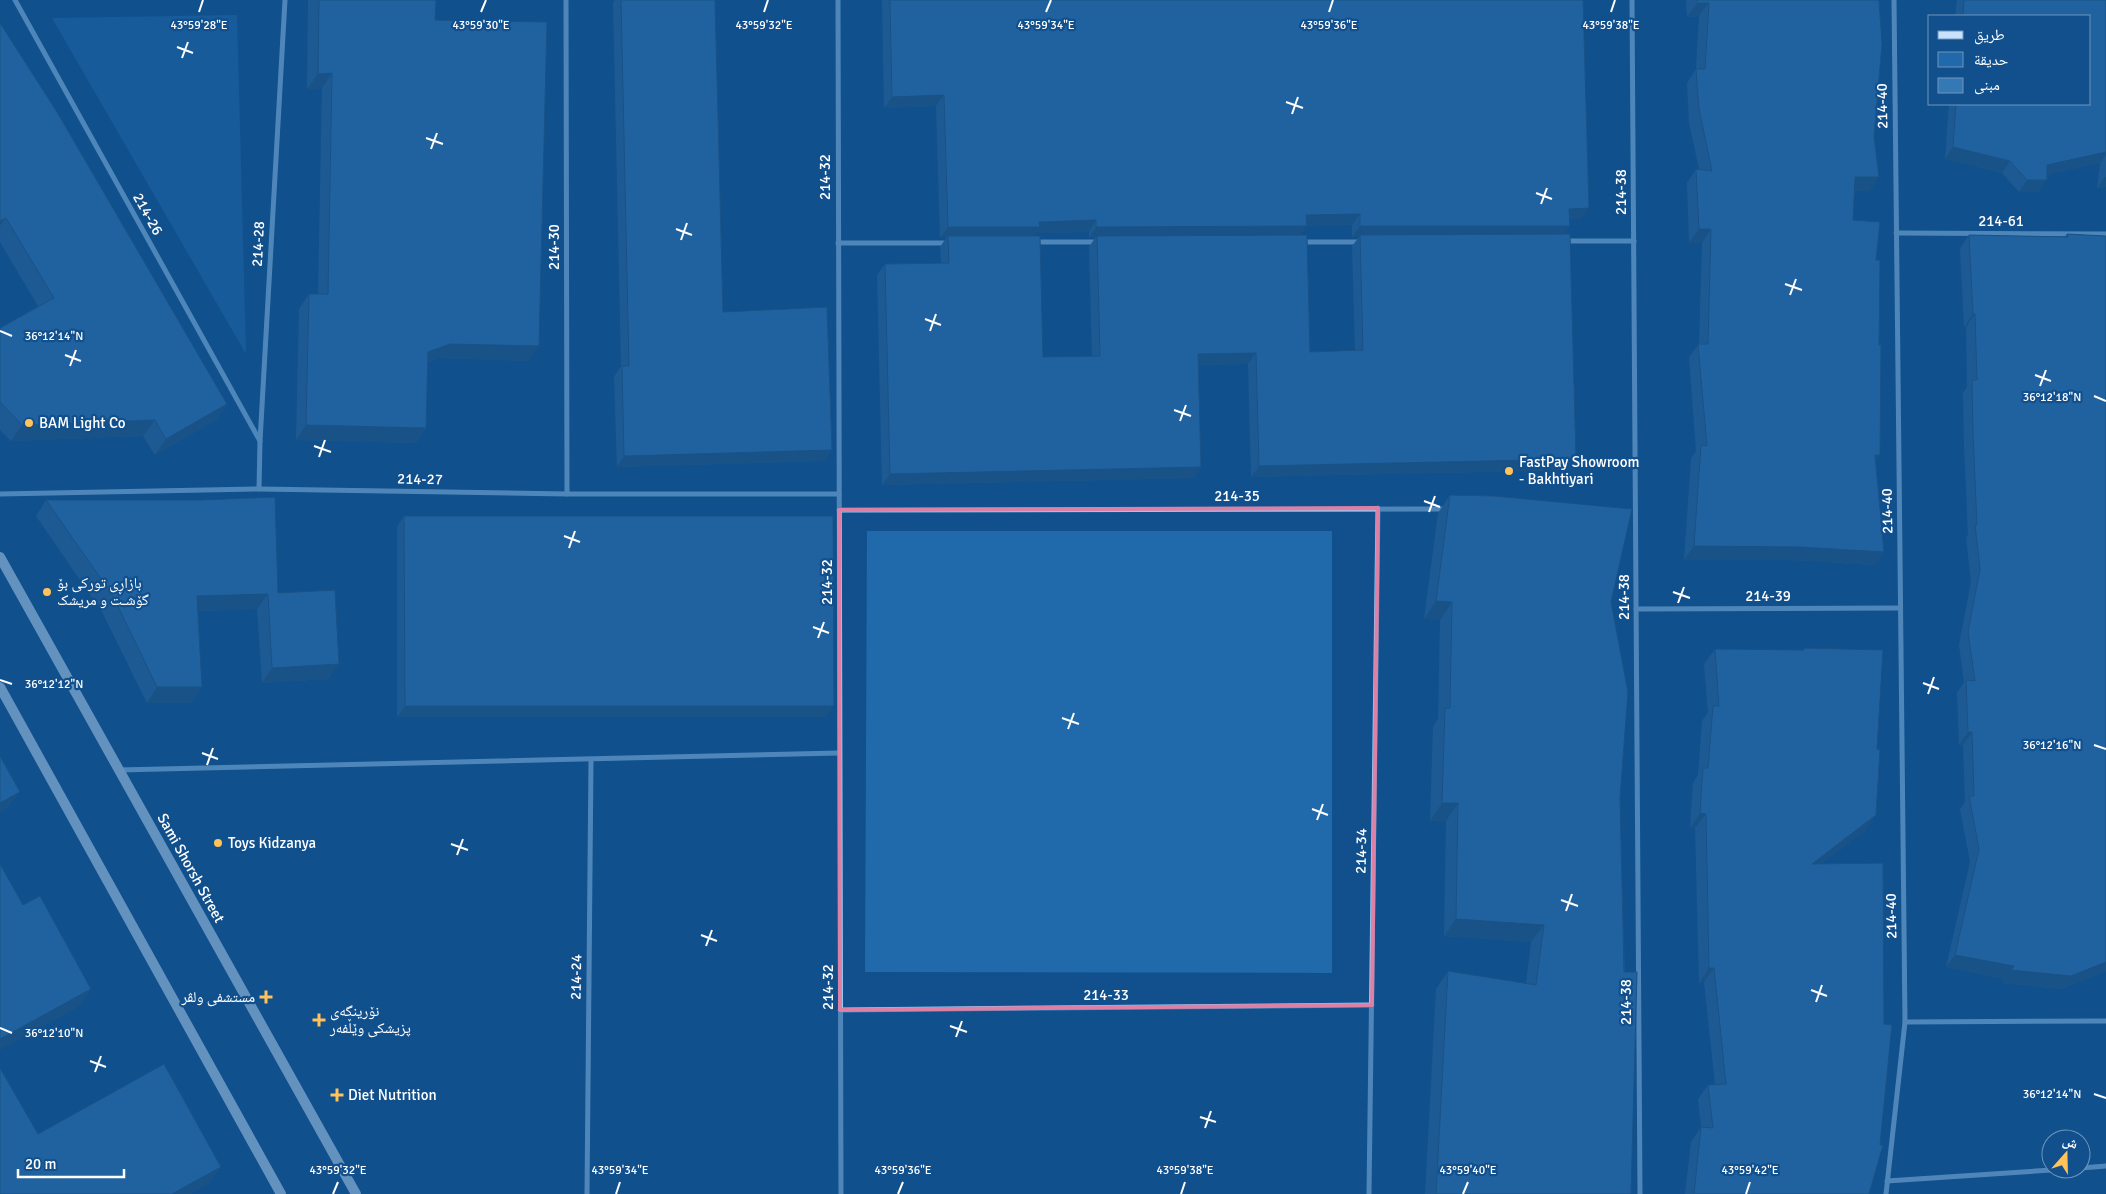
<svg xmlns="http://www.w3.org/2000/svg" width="2106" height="1194" viewBox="0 0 2106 1194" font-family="Signika,'Noto Naskh Arabic',sans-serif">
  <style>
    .green { fill: #2069ab }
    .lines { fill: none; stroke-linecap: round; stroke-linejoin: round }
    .minor { stroke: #99c8f2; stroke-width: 5 }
    .secondary { stroke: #c8e2fc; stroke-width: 10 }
    .wall { fill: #2d679c; fill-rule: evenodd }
    .shaded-wall { fill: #24547f }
    .building { fill: #3478b5; stroke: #24547f }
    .marked { fill: none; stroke: #dd80a5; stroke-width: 4; stroke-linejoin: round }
    .ticks { fill: none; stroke: #fff; stroke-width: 2 }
    .poi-dot { fill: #ffc35a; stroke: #11508d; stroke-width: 2 }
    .labels { text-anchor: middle; stroke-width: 4.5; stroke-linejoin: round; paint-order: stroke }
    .street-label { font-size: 15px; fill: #fff; stroke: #11508d }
    .poi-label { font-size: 15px; fill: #fff; stroke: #11508d; text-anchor: start }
    .ticks-label { font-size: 12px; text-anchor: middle; fill: #fff; stroke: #11508d; stroke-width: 4.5; stroke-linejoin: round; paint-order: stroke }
  </style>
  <rect width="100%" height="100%" fill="#11508d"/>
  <!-- green -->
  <g class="green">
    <polygon points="237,15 246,354 52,18"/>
    <polygon points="867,531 1332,531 1332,973 865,972"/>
  </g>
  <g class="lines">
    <!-- minor -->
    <g class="minor">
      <polyline points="15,0 260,441"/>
      <polyline points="566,0 567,494"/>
      <polyline points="838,0 841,1194"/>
      <polyline points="1632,0 1640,1194"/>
      <polyline points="1896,233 2106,234"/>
      <polyline points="1564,241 1634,241"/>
      <polyline points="1034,242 1098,242"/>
      <polyline points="1302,242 1361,242"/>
      <polyline points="838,243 948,243"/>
      <polyline points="259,489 260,441 285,0"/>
      <polyline points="0,494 259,489 567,494 839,494"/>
      <polyline points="839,510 1446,509"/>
      <polyline points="1636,609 1900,608"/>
      <polyline points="119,770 839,753"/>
      <polyline points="840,1010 1372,1005"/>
      <polyline points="1905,1022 2106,1021"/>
      <polyline points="2081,1168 2106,1166"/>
      <polyline points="1887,1181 2066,1169"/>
      <polyline points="587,1194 591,760"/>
      <polyline points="1369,1194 1378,508"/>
      <polyline points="1886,1194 1905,1022 1894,0"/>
    </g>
    <!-- secondary -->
    <g class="secondary">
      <polyline points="0,557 356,1194"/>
      <polyline points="0,687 281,1194"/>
    </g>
  </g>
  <!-- wall -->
  <g class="wall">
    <polygon points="308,0 436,0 435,20 529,361 439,358 428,363 426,428 416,443 296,440 299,309 309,294 318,294 322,88 307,89"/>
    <polygon points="615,0 715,0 723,312 825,461 617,467 614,377 621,366 613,2"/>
    <path d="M882,0h701l6,208 -8,11h-12l1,7 -6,8 12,225 -8,11 -317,7 -3,-113 -50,1 3,102 -7,11 -312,7 -5,-210 8,-11 56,-1 -1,-16 6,-9h-6l-4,-132 -52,2 -2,-107zM1352,225v12h7l-7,9 3,105 -45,1 -10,-117 7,-9zM1089,232v6h6l-6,9 3,109 -49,1 -10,-121 3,-3z"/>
    <polygon points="1686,0 1879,0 1870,191 1854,191 1853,220 1876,260 1875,461 1884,552 1874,565 1791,560 1684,560 1691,459 1696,451 1689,357 1699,344 1702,243 1689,243 1687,183 1696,169 1699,169 1689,123 1687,83 1696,69 1699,16 1687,17"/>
    <polygon points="1957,0 2106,0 2106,187 2097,188 2100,163 2047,175 2038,192 2019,192 2002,173 1945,159 1949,104 2090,104 2090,16 1955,16"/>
    <polygon points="0,23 227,404 216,420 155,455 143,436 11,441 0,430 0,328 38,306 0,242"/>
    <polygon points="2067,234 2106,236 2106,971 2062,989 2002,983 2004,979 1946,967 1970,862 1960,809 1965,802 1963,745 1959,745 1957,693 1964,682 1959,645 1971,582 1966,537 1968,535 1964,446 1963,393 1967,387 1966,327 1964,327 1960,248 1969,235 2064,237"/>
    <polygon points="1450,495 1611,602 1620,798 1631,1194 1425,1194 1436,989 1448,971 1526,983 1531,942 1444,936 1446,821 1430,821 1433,726 1438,719 1440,620 1424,619 1438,513"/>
    <polygon points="46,500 278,593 329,679 262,683 257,609 198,611 202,687 191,703 147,703 102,612 36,516"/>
    <polygon points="404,516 826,717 397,717 397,527"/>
    <polygon points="1804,648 1866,830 1821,864 1869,1194 1685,1194 1691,1142 1701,1127 1698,1099 1708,1085 1715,1084 1704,982 1699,983 1695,828 1690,828 1693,783 1698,775 1702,721 1708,712 1704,664 1715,649 1802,650"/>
  </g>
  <!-- shaded-wall -->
  <g class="shaded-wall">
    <polygon points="1697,3 1709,3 1699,16 1687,17"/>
    <polygon points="332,73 322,88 307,89 318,74"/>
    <polygon points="944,95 936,106 884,108 892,97"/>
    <polygon points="1953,147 2010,161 2002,173 1945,159"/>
    <polygon points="2106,152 2106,155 2100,163 2039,177 2047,165"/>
    <polygon points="1855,177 1879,177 1870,191 1845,191"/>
    <polygon points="2105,177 2106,177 2106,187 2097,188"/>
    <polygon points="2027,180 2047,180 2038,192 2019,192"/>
    <polygon points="1589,208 1581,219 1561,220 1569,209"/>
    <polygon points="1360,214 1352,225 1299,226 1306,215"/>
    <polygon points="6,218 0,226 0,221"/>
    <polygon points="1096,220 1089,232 1036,233 1032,238 948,236 946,238 940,238 948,227 1039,222"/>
    <polygon points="1307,226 1299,237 1097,236 1095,238 1089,238 1096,227"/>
    <polygon points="1360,226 1570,226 1562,237 1360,235 1359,237 1352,237"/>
    <polygon points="1699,229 1711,229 1702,243 1689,243"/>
    <polygon points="1973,314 1975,314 1966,327 1964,327"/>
    <polygon points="450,344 539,346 529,361 439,358 418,367 428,352"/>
    <polygon points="1256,353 1248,364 1190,365 1198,354"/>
    <polygon points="227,404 216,420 155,455 166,439"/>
    <polygon points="155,420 143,436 11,441 22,425"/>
    <polygon points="306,425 426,428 416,443 296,440"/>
    <polygon points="832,450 825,461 617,467 624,456"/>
    <polygon points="1875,455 1880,455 1870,469"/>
    <polygon points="1576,459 1568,470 1251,477 1259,466"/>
    <polygon points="1201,467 1194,478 882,485 890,474"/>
    <polygon points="1694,546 1800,547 1884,552 1874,565 1791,560 1684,560"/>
    <polygon points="268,594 257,609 187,611 197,596"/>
    <polygon points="1436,601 1452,602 1440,620 1424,619"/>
    <polygon points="339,664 329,679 262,683 272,668"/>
    <polygon points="157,687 202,687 191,703 147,703"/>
    <polygon points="405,706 834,706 826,717 397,717"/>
    <polygon points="1968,732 1972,732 1963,745 1959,745"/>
    <polygon points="20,792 8,808 0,813 0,803"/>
    <polygon points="1442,803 1458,803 1446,821 1430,821"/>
    <polygon points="1700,813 1706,814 1695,828 1690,828"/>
    <polygon points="1876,815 1866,830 1802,879 1812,864"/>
    <polygon points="1456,919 1544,925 1531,942 1444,936"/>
    <polygon points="1955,955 2106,962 2106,971 2062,989 2002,983 2004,979 1946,967"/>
    <polygon points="1709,968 1714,968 1704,982 1699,983"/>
    <polygon points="91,989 80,1006 0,1050 0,1039"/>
    <polygon points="221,1167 209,1184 191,1194 172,1194"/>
  </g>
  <!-- building -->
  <g class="building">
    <polygon points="319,0 436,0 435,20 547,22 539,346 450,344 428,352 426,428 306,425 309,294 328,294 332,73 318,74"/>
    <polygon points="621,0 715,0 723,312 827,307 832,450 624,456 622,366 629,366"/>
    <polygon points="890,0 1583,0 1589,208 1569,209 1570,226 1360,226 1360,214 1306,215 1307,226 1096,227 1096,220 1039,222 1040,227 948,227 944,95 892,97"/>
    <polygon points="1697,0 1879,0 1882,44 1874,136 1879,177 1855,177 1853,220 1880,222 1876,260 1880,260 1879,345 1881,345 1880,455 1875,455 1884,552 1800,547 1694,546 1701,445 1707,446 1698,344 1708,344 1711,229 1699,229 1696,169 1712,171 1699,109 1696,69 1705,69 1709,3 1697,3"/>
    <polygon points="1964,0 2106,0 2106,152 2047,165 2047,180 2027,180 2010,161 1953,147 1956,104 2090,104 2090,16 1963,16"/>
    <polygon points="0,23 57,112 227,404 166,439 155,420 22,425 0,402 0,328 54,298 6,218 0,221"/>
    <polygon points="1570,234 1576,459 1259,466 1256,353 1198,354 1201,467 890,474 885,264 949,263 948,236 1040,236 1043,357 1100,356 1097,236 1307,235 1310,352 1363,350 1360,235"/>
    <polygon points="2067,234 2106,236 2106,962 2071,976 2011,970 2014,966 1955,955 1979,849 1969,796 1974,796 1972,732 1968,732 1966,680 1975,681 1968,632 1980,569 1975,524 1977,525 1973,433 1972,380 1977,380 1975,314 1973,314 1969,235 2068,237"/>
    <polygon points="1450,495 1494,496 1632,509 1611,602 1628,692 1620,798 1624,972 1637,972 1631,1194 1436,1194 1448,971 1536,985 1544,925 1456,919 1458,803 1442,803 1445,708 1450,708 1452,602 1436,601"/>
    <polygon points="275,497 278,593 335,590 339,664 272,668 268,594 197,596 202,687 157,687 113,596 46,500 202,500"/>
    <polygon points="404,516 833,516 834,706 405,706"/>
    <polygon points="1804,648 1883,650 1877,749 1880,750 1876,815 1812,864 1883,863 1884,1024 1892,1025 1880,1145 1883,1145 1869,1194 1694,1194 1701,1127 1713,1128 1708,1085 1726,1084 1714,968 1709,968 1706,814 1700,813 1703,768 1708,768 1713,706 1719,706 1715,649 1804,650"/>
    <polygon points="0,756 20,792 0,803"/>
    <polygon points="0,864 23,905 40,896 91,989 0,1039"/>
    <polygon points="164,1064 221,1167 172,1194 0,1194 0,1068 38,1134"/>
  </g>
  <!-- marked area -->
  <path d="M0 0H2106V1194H0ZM1378,508l-6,497 -532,5 -1,-500z" fill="#11508d" fill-opacity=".55" fill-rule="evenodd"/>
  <path class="marked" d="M1378,508l-6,497 -532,5 -1,-500z"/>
  <!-- ticks -->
  <path class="ticks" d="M199,12l4,-12M481,12l5,-12M764,12l4,-12M1046,12l5,-12M1329,12l4,-12M1611,12l4,-12M177,47l16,6M182,58l6,-16M1286,102l17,6M1292,114l6,-17M426,138l17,6M431,149l6,-16M1536,193l16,6M1541,204l6,-16M676,229l16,6M681,240l6,-17M1785,284l17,6M1790,295l6,-16M925,319l16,6M0,331l12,5M930,331l6,-17M65,355l16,6M70,366l6,-16M2035,375l16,6M2040,386l6,-16M2094,396l12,5M1174,410l17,6M1180,421l6,-16M314,446l17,6M319,457l6,-17M1424,501l16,6M1429,512l6,-16M564,536l16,6M569,548l6,-17M1673,592l17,6M1678,603l6,-16M813,627l16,6M818,638l6,-16M0,680l12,4M1923,683l16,6M1928,694l6,-17M1062,718l17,6M1068,729l6,-16M2094,745l12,4M202,753l16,6M207,765l6,-17M1312,809l16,6M1317,820l6,-16M451,844l17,6M457,855l6,-16M1561,900l17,6M1566,911l6,-17M701,935l16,6M706,946l6,-16M1811,990l16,6M1816,1002l6,-17M950,1026l17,6M0,1028l12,5M956,1037l6,-16M90,1061l16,6M95,1072l6,-16M2094,1094l12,4M1200,1117l16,5M1205,1128l6,-17M333,1194l5,-12M616,1194l4,-12M898,1194l5,-12M1181,1194l4,-12M1463,1194l5,-12M1746,1194l4,-12"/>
  <!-- markers -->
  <g class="poi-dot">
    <circle cx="29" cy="423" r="5"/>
    <circle cx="1509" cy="471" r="5"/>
    <circle cx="47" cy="592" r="5"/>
    <circle cx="218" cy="843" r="5"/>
    <path d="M263.5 989.5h5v5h5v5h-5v5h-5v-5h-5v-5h5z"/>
    <path d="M316.5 1012.5h5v5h5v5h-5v5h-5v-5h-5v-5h5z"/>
    <path d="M334.5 1087.5h5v5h5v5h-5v5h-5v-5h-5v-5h5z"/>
  </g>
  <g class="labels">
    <!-- street labels -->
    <g class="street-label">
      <text transform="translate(1882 106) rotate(-91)" y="5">214-40</text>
      <text transform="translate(825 177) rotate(-90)" y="5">214-32</text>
      <text transform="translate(1621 192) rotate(-90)" y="5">214-38</text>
      <text transform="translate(148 214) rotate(61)" y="5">214-26</text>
      <text x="2001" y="226">214-61</text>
      <text transform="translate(258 244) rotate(-87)" y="5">214-28</text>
      <text transform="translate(554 247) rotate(-90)" y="5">214-30</text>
      <text transform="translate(420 479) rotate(1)" y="5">214-27</text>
      <text x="1237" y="501">214-35</text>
      <text transform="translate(1887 511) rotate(-91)" y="5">214-40</text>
      <text transform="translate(827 582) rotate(-90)" y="5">214-32</text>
      <text x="1768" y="601">214-39</text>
      <text transform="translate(1624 597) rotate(-90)" y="5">214-38</text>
      <text transform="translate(1361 851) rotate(-89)" y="5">214-34</text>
      <text transform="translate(191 868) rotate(61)" y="5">Sami Shorsh Street</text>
      <text transform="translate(1891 916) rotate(-91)" y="5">214-40</text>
      <text transform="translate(576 977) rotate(-89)" y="5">214-24</text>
      <text transform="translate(828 987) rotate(-90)" y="5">214-32</text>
      <text x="1106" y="1000">214-33</text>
      <text transform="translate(1626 1002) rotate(-90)" y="5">214-38</text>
    </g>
    <!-- poi labels -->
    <g class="poi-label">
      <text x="39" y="428">BAM Light Co</text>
      <text x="1519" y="467">FastPay Showroom<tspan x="1519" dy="17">- Bakhtiyari</tspan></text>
      <text x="57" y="588">بازاڕی تورکی بۆ<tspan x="57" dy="17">گۆشـت و مریشک</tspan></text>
      <text x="228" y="848">Toys Kidzanya</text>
      <text x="255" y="1002" text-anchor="end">مستشفى ولڤر</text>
      <text x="330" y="1016">نۆرینگەی<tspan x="330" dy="17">پزیشکی وێڵفەر</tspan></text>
      <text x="348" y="1100">Diet Nutrition</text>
    </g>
  </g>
  <g class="ticks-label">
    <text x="199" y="29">43°59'28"E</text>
    <text x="481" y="29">43°59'30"E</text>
    <text x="764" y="29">43°59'32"E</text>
    <text x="1046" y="29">43°59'34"E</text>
    <text x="1329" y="29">43°59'36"E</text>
    <text x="1611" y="29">43°59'38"E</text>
    <text x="54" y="340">36°12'14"N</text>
    <text x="2052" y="401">36°12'18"N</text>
    <text x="54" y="688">36°12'12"N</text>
    <text x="2052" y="749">36°12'16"N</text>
    <text x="54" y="1037">36°12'10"N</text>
    <text x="2052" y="1098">36°12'14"N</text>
    <text x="338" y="1174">43°59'32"E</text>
    <text x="620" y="1174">43°59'34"E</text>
    <text x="903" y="1174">43°59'36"E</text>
    <text x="1185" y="1174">43°59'38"E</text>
    <text x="1468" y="1174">43°59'40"E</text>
    <text x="1750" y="1174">43°59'42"E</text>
  </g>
  <!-- legend -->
  <rect x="1928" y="15" width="162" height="90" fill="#11508d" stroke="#7096bb"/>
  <rect x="1938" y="31" width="25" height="8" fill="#c8e2fc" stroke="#7096bb"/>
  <text x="1974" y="40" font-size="15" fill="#ffffff">طريق</text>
  <rect x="1938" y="52" width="25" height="15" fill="#2069ab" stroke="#7096bb"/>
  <text x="1974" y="65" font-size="15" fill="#ffffff">حديقة</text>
  <rect x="1938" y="78" width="25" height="15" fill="#3478b5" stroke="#7096bb"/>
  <text x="1974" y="90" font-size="15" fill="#ffffff">مبنى</text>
  <!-- north arrow -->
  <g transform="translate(2066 1154) rotate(20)"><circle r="24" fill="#11508d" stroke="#7096bb"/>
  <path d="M0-4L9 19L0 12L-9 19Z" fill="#ffc35a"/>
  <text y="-8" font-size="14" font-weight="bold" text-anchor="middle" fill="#ffffff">ش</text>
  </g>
  <!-- scale -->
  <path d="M18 1169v8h106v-8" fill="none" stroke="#ffffff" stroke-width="2.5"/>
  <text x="25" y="1169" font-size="15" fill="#ffffff" stroke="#11508d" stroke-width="4" paint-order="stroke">20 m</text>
</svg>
